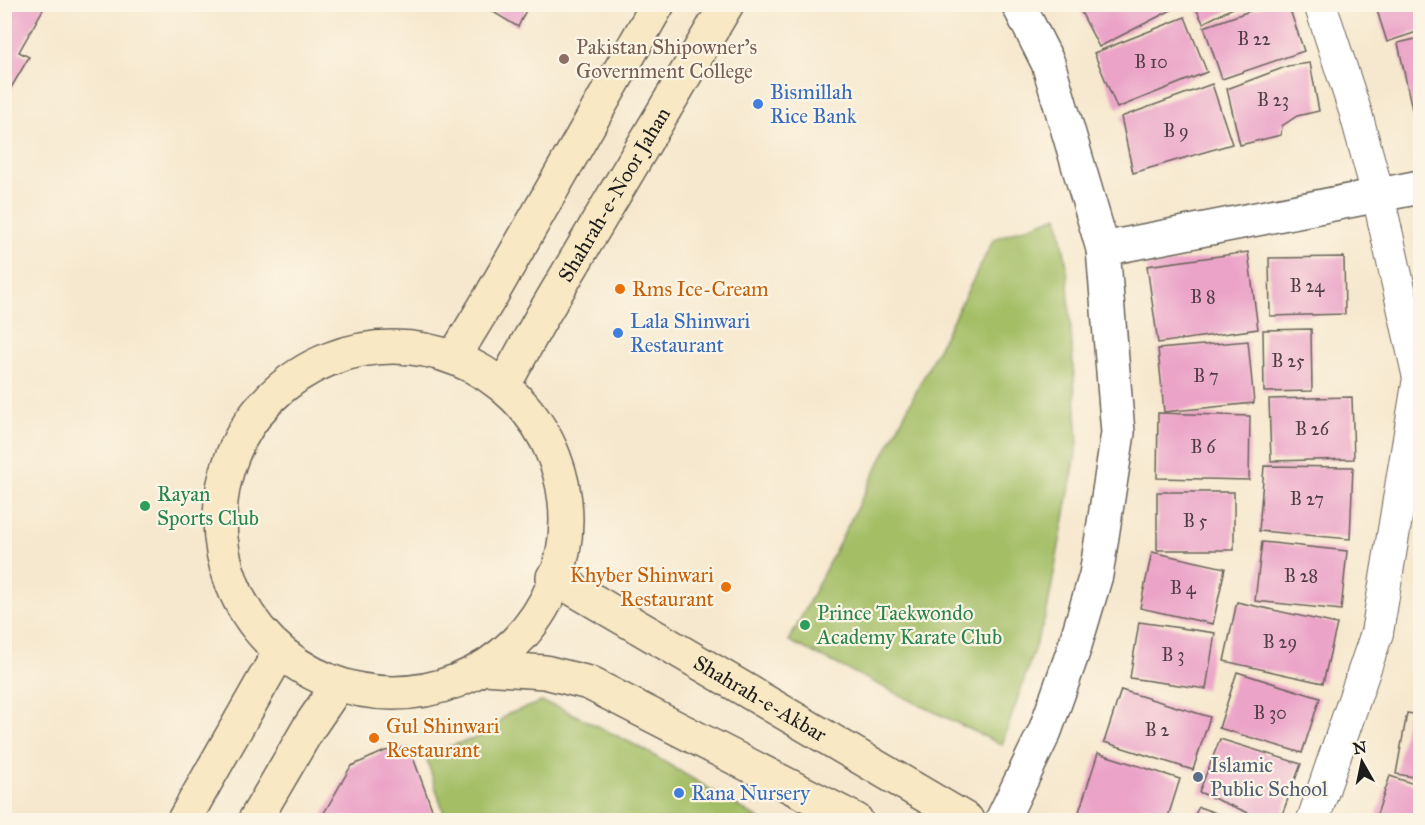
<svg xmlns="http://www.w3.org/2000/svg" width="1425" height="825" viewBox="0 0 1425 825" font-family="'IM FELL Great Primer',serif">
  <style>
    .green { fill: #a3be65; stroke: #606d40; stroke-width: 1.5 }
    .building { fill: #eba4c8 }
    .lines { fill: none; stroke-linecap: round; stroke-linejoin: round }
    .minor-casing { stroke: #68635a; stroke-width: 34 }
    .tertiary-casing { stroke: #68635a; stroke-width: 36 }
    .secondary-casing { stroke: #68635a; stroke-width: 36 }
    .minor { stroke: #fff; stroke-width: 32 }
    .tertiary { stroke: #fff; stroke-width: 33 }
    .secondary { stroke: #f8e8c3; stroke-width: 33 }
    .education-dot { fill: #8d6e63; stroke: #fcf5e5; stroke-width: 2 }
    .shop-dot { fill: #3f7fe0; stroke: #fcf5e5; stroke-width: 2 }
    .food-dot { fill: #e8710a; stroke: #fcf5e5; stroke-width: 2 }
    .leisure-dot { fill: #2e9e5b; stroke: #fcf5e5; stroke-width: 2 }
    .service-dot { fill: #5c6f8a; stroke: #fcf5e5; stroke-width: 2 }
    .labels { text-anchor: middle; stroke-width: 4.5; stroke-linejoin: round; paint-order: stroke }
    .number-label { font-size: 18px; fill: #503e47 }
    .education-label { font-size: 21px; fill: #785e54; stroke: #fcf5e5; text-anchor: start }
    .shop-label { font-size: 21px; fill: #366cbe; stroke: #fcf5e5; text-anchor: start }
    .street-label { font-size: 21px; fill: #1c1c1c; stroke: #fcf5e5 }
    .food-label { font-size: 21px; fill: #c56008; stroke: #fcf5e5; text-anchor: start }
    .leisure-label { font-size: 21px; fill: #27864d; stroke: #fcf5e5; text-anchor: start }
    .service-label { font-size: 21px; fill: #4e5e75; stroke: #fcf5e5; text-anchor: start }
  </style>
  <rect width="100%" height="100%" fill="#fcf5e5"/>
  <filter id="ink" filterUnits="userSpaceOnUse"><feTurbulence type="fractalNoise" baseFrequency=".0167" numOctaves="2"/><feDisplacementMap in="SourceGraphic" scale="12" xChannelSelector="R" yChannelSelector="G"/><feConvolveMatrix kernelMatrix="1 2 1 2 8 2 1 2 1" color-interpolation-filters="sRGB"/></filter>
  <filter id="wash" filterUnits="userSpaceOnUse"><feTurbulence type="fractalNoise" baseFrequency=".008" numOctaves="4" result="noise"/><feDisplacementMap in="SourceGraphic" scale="24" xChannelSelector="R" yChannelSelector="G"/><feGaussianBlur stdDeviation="1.35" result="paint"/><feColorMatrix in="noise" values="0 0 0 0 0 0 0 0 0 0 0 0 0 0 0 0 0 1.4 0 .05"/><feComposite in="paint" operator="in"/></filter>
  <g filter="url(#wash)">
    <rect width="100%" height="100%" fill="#f6e8ce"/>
    <!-- green -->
    <g class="green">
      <polygon points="1058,216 1067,267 1078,443 1047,611 1002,745 789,641 994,239"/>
      <polygon points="541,702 561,708 643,749 761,820 446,820 425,754 482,736 508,714"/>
    </g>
    <g id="blocks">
      <!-- building -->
      <g class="building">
        <polygon points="4,4 46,4 19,52 29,57 4,100"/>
        <polygon points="480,4 529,4 518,27"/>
        <polygon points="1077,4 1183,4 1099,47"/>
        <polygon points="1194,4 1241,4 1203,23"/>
        <polygon points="1270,4 1288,4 1304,51 1222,79 1204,27"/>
        <polygon points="1375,4 1420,4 1420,31 1387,42"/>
        <polygon points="1185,17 1207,72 1117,108 1094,53"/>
        <polygon points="1420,38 1420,112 1413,114 1398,43"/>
        <polygon points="1310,63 1319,111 1297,116 1282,126 1281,135 1240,145 1227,89 1288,66"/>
        <polygon points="1212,84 1232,144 1133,173 1121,117"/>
        <polygon points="1248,252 1258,329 1158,343 1147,266"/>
        <polygon points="1344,257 1345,314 1270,316 1269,258"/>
        <polygon points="1311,329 1312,391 1264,392 1263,330"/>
        <polygon points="1248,341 1254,403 1164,412 1158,349"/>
        <polygon points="1352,397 1354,459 1271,461 1269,399"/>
        <polygon points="1158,413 1250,416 1249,480 1157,478"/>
        <polygon points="1264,466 1353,467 1350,539 1259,531"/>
        <rect x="1157" y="492" width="77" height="58"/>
        <polygon points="1262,542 1347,551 1341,610 1255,601"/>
        <polygon points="1152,552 1225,568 1213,624 1140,608"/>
        <polygon points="1237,602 1337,624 1323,683 1224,661"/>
        <polygon points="1139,622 1215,633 1206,689 1130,678"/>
        <polygon points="1419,669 1420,669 1420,699 1414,697"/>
        <polygon points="1237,672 1320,698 1302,753 1219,728"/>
        <polygon points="1121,690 1210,717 1193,770 1104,742"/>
        <polygon points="1407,713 1420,715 1420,778 1396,774"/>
        <polygon points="1220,739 1301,764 1280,820 1265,820 1199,792"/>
        <polygon points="404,748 411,752 436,820 320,820 351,766 385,751"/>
        <polygon points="1098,753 1180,779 1167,820 1085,820 1077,818"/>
        <polygon points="1390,776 1420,786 1420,820 1375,820"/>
        <polygon points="1199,807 1235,820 1192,820"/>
      </g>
    </g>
  </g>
  <g filter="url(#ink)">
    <use href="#blocks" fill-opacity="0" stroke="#68635a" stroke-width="1.5"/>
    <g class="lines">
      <!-- minor casing -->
      <g class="minor-casing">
        <polyline id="minor" points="1313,820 1377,633 1419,378 1378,195 1356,114 1320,4"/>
      </g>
      <!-- tertiary casing -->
      <g class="tertiary-casing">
        <g id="tertiary">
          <polyline points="1103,249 1420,187"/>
          <polyline points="1002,820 1045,731 1073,652 1096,575 1118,433 1103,249 1048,63 1018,4"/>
        </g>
      </g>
      <!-- secondary casing -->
      <g class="secondary-casing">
        <g id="secondary">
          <circle cx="393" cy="520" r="173"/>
          <polyline points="454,357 491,296 658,4"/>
          <path id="s1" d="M504,385l36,-65 187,-316"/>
          <path id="s2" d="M553,577l414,243"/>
          <polyline points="484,668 545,672 589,683 856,820"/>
          <polyline points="184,820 279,653"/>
          <polyline points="255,820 308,729 338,685"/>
        </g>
      </g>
      <!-- minor -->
      <use href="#minor" class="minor"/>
      <!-- tertiary -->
      <use href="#tertiary" class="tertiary"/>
      <!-- secondary -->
      <use href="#secondary" class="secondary"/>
    </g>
  </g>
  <!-- markers -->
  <circle class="education-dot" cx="564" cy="59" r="6"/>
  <g class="shop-dot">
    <circle cx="758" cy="104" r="6"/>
    <circle cx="618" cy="333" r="6"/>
    <circle cx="679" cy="793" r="6"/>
  </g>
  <g class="food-dot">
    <circle cx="620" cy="289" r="6"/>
    <circle cx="726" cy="587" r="6"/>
    <circle cx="374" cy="738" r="6"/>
  </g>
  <g class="leisure-dot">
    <circle cx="145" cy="506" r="6"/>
    <circle cx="805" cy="625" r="6"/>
  </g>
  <circle class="service-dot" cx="1198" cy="777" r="6"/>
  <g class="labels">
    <!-- number labels -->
    <g class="number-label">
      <text x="1254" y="45">B 22</text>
      <text x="1151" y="68">B 10</text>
      <text x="1273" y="106">B 23</text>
      <text x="1176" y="137">B 9</text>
      <text x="1307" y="292">B 24</text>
      <text x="1203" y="303">B 8</text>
      <text x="1288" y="367">B 25</text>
      <text x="1206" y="382">B 7</text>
      <text x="1312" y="435">B 26</text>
      <text x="1203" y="453">B 6</text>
      <text x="1307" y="505">B 27</text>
      <text x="1195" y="527">B 5</text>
      <text x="1301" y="582">B 28</text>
      <text x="1183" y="594">B 4</text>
      <text x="1280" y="648">B 29</text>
      <text x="1173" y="661">B 3</text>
      <text x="1270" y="719">B 30</text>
      <text x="1157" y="736">B 2</text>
    </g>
    <!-- education labels -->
    <g class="education-label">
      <text x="576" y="54">Pakistan Shipowner's<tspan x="576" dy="24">Government College</tspan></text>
    </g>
    <!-- shop labels -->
    <g class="shop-label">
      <text x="770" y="99">Bismillah<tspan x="770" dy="24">Rice Bank</tspan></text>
      <text x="630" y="328">Lala Shinwari<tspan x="630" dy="24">Restaurant</tspan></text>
      <text x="691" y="800">Rana Nursery</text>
    </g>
    <!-- street labels -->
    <g class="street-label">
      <text dy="7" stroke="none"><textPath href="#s1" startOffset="220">Shahrah-e-Noor Jahan</textPath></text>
      <text dy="7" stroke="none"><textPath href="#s2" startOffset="240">Shahrah-e-Akbar</textPath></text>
    </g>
    <!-- food labels -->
    <g class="food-label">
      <text x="632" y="296">Rms Ice-Cream</text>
      <text x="714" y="582" text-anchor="end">Khyber Shinwari<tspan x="714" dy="24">Restaurant</tspan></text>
      <text x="386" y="733">Gul Shinwari<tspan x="386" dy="24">Restaurant</tspan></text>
    </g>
    <!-- leisure labels -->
    <g class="leisure-label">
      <text x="157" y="501">Rayan<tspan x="157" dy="24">Sports Club</tspan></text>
      <text x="817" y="620">Prince Taekwondo<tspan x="817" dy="24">Academy Karate Club</tspan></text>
    </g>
    <!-- service labels -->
    <g class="service-label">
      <text x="1210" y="772">Islamic<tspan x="1210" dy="24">Public School</tspan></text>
    </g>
  </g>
  <!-- margin -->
  <rect width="1425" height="825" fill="none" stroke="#fcf5e5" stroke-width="24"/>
  <!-- north arrow -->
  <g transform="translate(1362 762) rotate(351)" stroke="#fcf5e5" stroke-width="4.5" paint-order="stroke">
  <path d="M0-4.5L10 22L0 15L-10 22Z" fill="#1c1c1c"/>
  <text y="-9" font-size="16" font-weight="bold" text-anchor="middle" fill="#1c1c1c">N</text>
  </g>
</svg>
